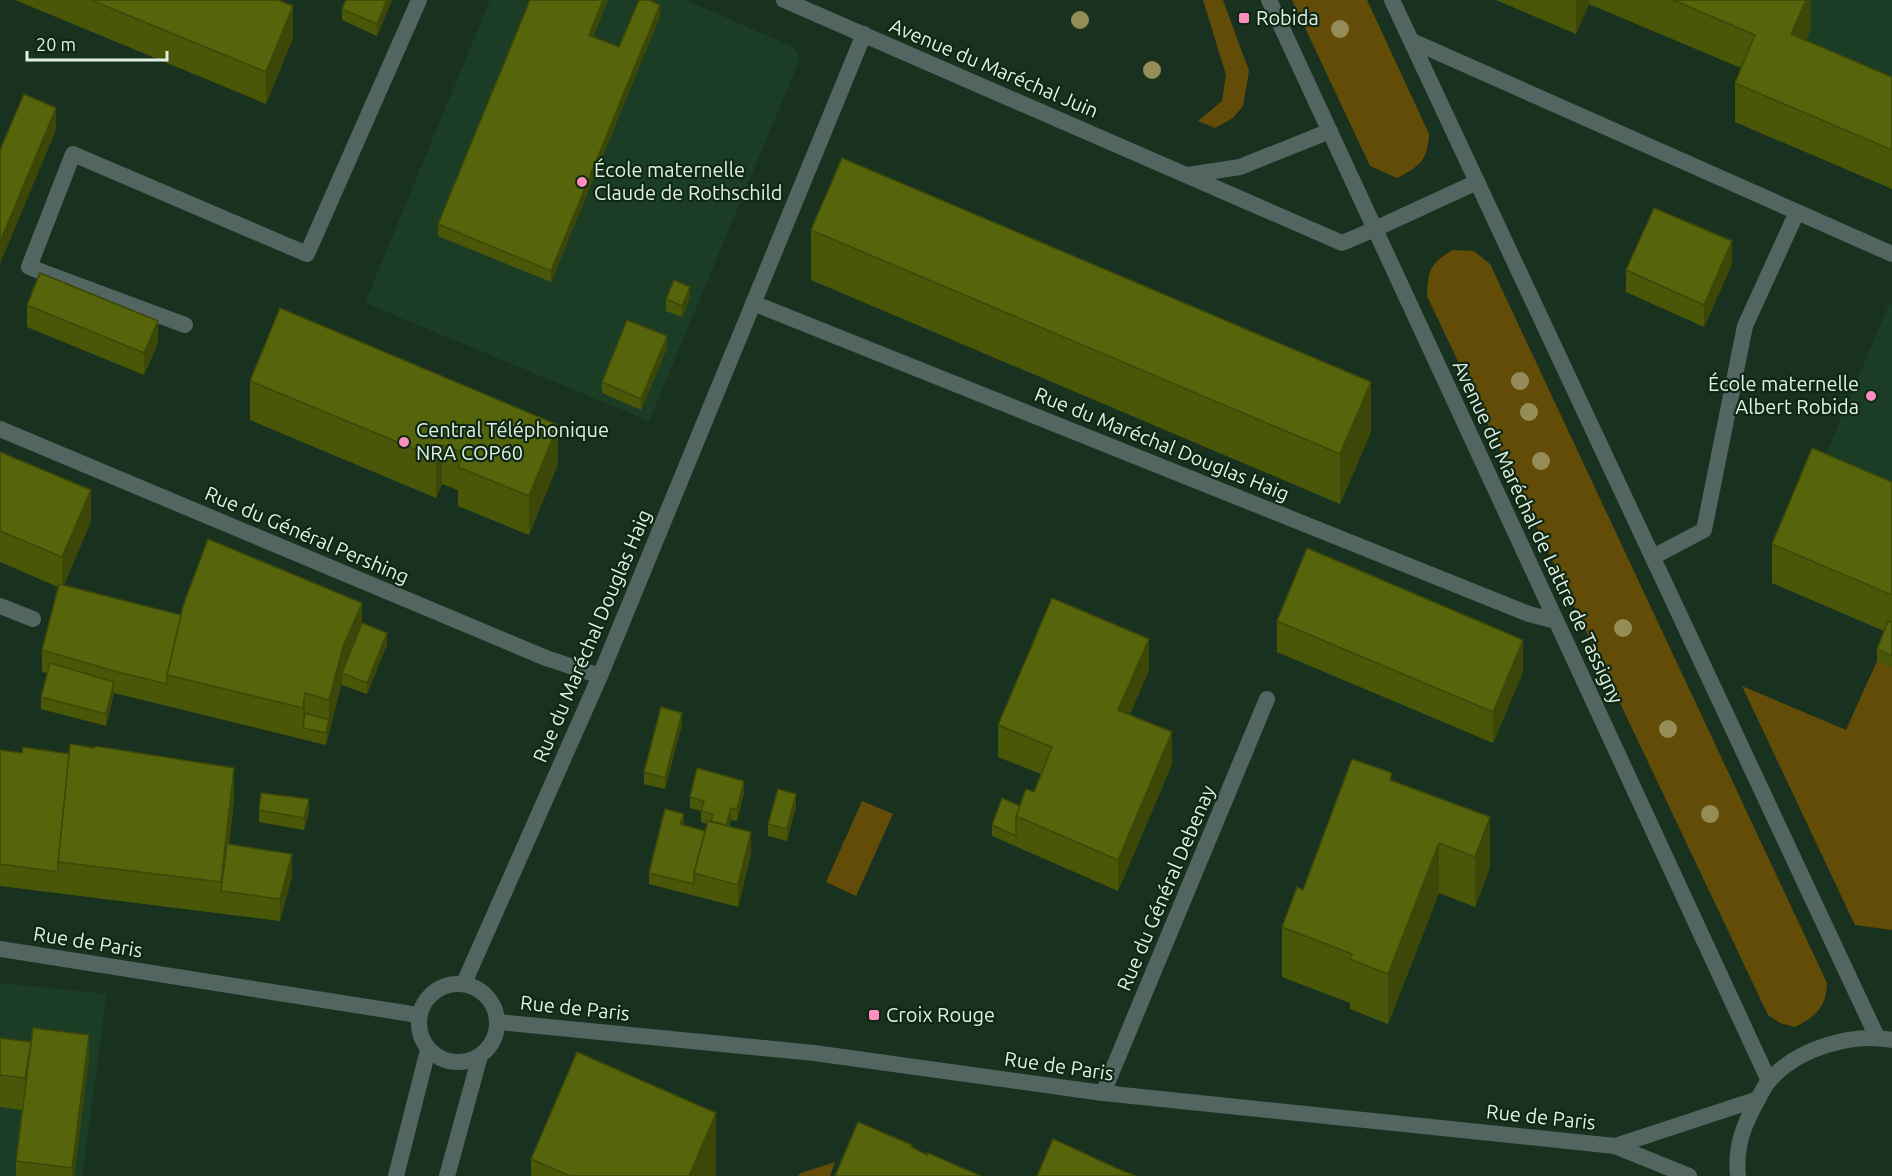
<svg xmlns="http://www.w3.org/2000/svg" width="1892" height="1176" viewBox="0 0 1892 1176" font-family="Ubuntu,sans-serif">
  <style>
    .built { fill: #1c3d25 }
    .green { fill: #634c08 }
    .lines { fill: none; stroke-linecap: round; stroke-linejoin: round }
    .service { stroke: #536561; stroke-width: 16 }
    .minor { stroke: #536561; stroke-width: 16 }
    .tertiary { stroke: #536561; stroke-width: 16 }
    .tree { fill: #958d57 }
    .wall { fill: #4a5709 }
    .shaded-wall { fill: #3c4708 }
    .building { fill: #56650b; stroke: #3c4708; stroke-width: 1.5 }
    .poi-dot { fill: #fd8ebf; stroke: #0e2815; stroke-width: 2 }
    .labels { text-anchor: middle; stroke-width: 4.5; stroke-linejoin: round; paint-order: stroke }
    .poi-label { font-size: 20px; fill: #e1f0e3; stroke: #0e2815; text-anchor: start }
    .street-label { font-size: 20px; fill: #e1f0e3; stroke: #0e2815 }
  </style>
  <rect width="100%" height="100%" fill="#18321f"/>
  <!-- built -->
  <g class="built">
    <polygon points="490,0 686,0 791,46 797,51 799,61 649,421 365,303"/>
    <polygon points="1496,0 1892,0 1892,189 1735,122 1755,74 1589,4 1576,34"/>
    <polygon points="1889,304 1892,305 1892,667 1888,633 1772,583"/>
    <polygon points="0,983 107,994 82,1176 0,1176"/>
  </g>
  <!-- green -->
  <g class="green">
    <polygon points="1203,0 1223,0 1249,71 1243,106 1233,118 1215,128 1198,121 1222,101 1226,75"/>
    <path d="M1292,0h75l62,134c-1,26 -10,33 -32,44l-27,-12z"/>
    <path d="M1453,250l21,1 16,13 337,719c-1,25 -11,33 -32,44l-15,-4 -12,-8 -341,-719c1,-26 3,-33 26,-46z"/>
    <polygon points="1877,661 1892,667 1892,930 1855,925 1742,686 1846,730"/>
    <polygon points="862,801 893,814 856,896 826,882"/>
    <polygon points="835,1162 830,1176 798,1176 801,1173"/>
  </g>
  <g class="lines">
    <!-- service -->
    <g class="service">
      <polyline points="1412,41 1892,254"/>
      <polyline points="185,325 29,267 73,154 307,254 419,0"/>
      <polyline points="1653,557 1704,530 1745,326 1797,212"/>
      <polyline points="0,606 33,619"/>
    </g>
    <!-- minor -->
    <g class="minor">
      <polyline points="784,0 1342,243 1375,229"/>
      <polyline points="1188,175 1240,167 1330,131"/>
      <polyline points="753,303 1529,614 1556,621"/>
      <polyline points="0,429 546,658 600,676"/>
      <polyline points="464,983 600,676 864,34"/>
      <polyline points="1103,1093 1267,699"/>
    </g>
    <!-- tertiary -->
    <g class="tertiary">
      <polyline points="1269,0 1769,1081"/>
      <polyline points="1392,0 1877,1037"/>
      <polyline points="1375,229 1477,182"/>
      <polyline points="0,949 418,1015"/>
      <circle cx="458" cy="1023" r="39"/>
      <polyline points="498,1022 814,1053 1103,1093 1615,1146 1689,1176"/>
      <polyline points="1615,1146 1758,1099"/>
      <polyline points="396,1176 428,1050"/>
      <polyline points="447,1176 480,1056"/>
      <path d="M1738,1176c-3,-31 6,-52 21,-79 3,-5 6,-12 10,-16 27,-32 83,-49 123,-41"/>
    </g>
  </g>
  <!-- trees -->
  <g class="tree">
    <circle cx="1080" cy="20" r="9"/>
    <circle cx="1340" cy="29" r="9"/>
    <circle cx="1152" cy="70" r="9"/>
    <circle cx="1520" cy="381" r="9"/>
    <circle cx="1529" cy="412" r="9"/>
    <circle cx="1541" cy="461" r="9"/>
    <circle cx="1623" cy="628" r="9"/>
    <circle cx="1668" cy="729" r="9"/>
    <circle cx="1710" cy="814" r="9"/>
  </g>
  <!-- wall -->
  <g class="wall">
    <polygon points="15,0 278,0 293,38 266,104"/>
    <polygon points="392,0 377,36 342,20 342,9"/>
    <polygon points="530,0 608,0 593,37 619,47 660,16 551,282 438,236 438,224"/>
    <polygon points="1496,0 1811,0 1811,29 1805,41 1892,77 1892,189 1735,122 1735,83 1741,68 1589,4 1576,34"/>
    <polygon points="811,230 1371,432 1340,504 811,280"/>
    <polygon points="1732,264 1704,327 1626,292 1626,270"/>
    <polygon points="690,298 682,317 666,311 666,299"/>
    <polygon points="27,305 158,343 144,375 27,327"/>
    <polygon points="667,348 641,410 602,393 602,382"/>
    <polygon points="250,381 558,464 529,535 458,506 458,490 442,484 436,498 250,420"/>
    <polygon points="0,452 91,521 64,585 181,615 362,623 387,644 367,694 342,685 342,682 326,745 114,693 106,726 41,709 41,697 47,673 42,672 42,650 58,587 0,562"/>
    <polygon points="1892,482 1892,667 1877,661 1877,649 1884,631 1772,583 1772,544"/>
    <polygon points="1277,621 1523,672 1493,743 1277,652"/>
    <polygon points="1149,670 1130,714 1172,764 1118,891 992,836 992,825 1020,806 1034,792 1041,774 998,757 998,725"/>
    <polygon points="682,724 665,789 644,784 644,772"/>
    <polygon points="0,750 234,799 229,844 292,876 280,921 0,886"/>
    <polygon points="1392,781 1490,867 1475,907 1439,893 1388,1024 1350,1009 1350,1003 1282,977 1282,927 1303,890"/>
    <polygon points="744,793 737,821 731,820 729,826 751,854 738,907 649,884 649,873 684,825 705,831 707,824 701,822 701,811 690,808 690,797"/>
    <polygon points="796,806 787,841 768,836 768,824"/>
    <polygon points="259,810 309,811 304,830 259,822"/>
    <polygon points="0,1038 89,1057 74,1176 16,1176 16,1161 23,1110 0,1107"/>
    <polygon points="531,1159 716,1173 715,1176 531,1176"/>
  </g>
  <!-- shaded-wall -->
  <g class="shaded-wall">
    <polygon points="387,0 392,0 377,36 377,24"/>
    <polygon points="603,0 608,0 589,47 589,35"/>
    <polygon points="1576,0 1589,0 1589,4 1576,34"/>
    <polygon points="1806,0 1811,0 1811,29 1791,74 1791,34"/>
    <polygon points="660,5 660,16 551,282 551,271"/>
    <polygon points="293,6 293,38 266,104 266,72"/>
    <polygon points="56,108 56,130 0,264 0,242"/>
    <polygon points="1732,241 1732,264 1704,327 1704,305"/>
    <polygon points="690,287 690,298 682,317 682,306"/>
    <polygon points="158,321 158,343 144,375 144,353"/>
    <polygon points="667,336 667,348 641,410 641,399"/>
    <polygon points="1371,382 1371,432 1340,504 1340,454"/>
    <polygon points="558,425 558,464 529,535 529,496"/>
    <polygon points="442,445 442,484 436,498 436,458"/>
    <polygon points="91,490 91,521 62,589 62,557"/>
    <polygon points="362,603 362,634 342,673 342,682 326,745 326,733 329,720 329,700 343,647"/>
    <polygon points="387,633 387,644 367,694 367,683"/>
    <polygon points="1149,639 1149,670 1118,741 1118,710"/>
    <polygon points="1523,640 1523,672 1493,743 1493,712"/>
    <polygon points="114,682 114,693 106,726 106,714"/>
    <polygon points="305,693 305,725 303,728 303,708"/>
    <polygon points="682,713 682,724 665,789 665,778"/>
    <polygon points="1172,732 1172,764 1118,891 1118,860"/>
    <polygon points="234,768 234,799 224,892 221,891 221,913 221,882"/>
    <polygon points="744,781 744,793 737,821 737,809"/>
    <polygon points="796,794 796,806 787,841 787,829"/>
    <polygon points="309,799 309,811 304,830 304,818"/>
    <polygon points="731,808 731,820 724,847 724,835"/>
    <polygon points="684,814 684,825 680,824"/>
    <polygon points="1490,817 1490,867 1475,907 1475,857"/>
    <polygon points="751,832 751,854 738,907 738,885"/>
    <polygon points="1439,843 1439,893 1388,1024 1388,974"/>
    <polygon points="292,854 292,876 280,921 280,899"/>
    <polygon points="89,1035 89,1057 74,1176 72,1176 72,1168"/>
    <polygon points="31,1042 25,1110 25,1078"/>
    <polygon points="716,1113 716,1173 715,1176 689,1176"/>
  </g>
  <!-- building -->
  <g class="building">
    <polygon points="91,0 278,0 293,6 266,72"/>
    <polygon points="346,0 387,0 377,24 342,9"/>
    <polygon points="530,0 603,0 589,35 619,47 639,0 649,0 660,5 551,271 438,224"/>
    <polygon points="1673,0 1806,0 1791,34 1892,77 1892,150 1735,83 1755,35"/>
    <polygon points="24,94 56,108 0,242 0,150"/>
    <polygon points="842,158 1371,382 1340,454 811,230"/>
    <polygon points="1654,208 1732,241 1704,305 1626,270"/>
    <polygon points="40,273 158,321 144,353 27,305"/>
    <polygon points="674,280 690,287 682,306 666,299"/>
    <polygon points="280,308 558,425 529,496 458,467 464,453 442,445 436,458 250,381"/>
    <polygon points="627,320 667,336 641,399 602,382"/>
    <polygon points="1812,448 1892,482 1892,595 1772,544"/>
    <polygon points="0,452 91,490 62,557 0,531"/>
    <polygon points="208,539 362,603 343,647 329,700 305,693 303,708 167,675 183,606"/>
    <polygon points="1307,548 1523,640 1493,712 1277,621"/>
    <polygon points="59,584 181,615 167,675 167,684 114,671 42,650"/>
    <polygon points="1052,598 1149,639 1118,710 1172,732 1118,860 1016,816 1026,789 1034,792 1052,747 998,725"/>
    <polygon points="1888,621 1892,623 1892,656 1877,649"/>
    <polygon points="362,623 387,633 367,683 342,673"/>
    <polygon points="50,663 114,682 106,714 41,697"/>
    <polygon points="661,707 682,713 665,778 644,772"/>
    <polygon points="305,713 329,720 326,733 303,728"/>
    <polygon points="70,744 94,748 95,746 234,768 221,882 58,862"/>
    <polygon points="23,747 69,754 58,862 58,872 0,864 0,750 22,753"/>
    <polygon points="1352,759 1392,773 1390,780 1490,817 1475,857 1439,843 1388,974 1350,959 1352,954 1282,927 1297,887 1303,890"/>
    <polygon points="697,768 744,781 737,809 731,808 726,825 711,821 713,814 701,811 704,801 690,797"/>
    <polygon points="778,789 796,794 787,829 768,824"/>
    <polygon points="261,793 309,799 304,818 259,810"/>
    <polygon points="1002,798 1020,806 1016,816 1016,836 992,825"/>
    <polygon points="665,809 684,814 680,824 705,831 694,873 694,884 649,873"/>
    <polygon points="708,821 751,832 738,885 694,873"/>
    <polygon points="227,844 292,854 280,899 221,891"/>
    <polygon points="33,1028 89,1035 72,1168 16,1161"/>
    <polygon points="0,1038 31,1042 25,1078 0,1075"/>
    <polygon points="577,1052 716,1113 689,1176 570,1176 531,1159"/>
    <polygon points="858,1122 912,1145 911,1147 927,1155 928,1153 981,1176 835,1176"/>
    <polygon points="1053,1139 1123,1171 1136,1176 1037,1176"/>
  </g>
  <!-- markers -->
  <g class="poi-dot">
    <rect x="1238" y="12" width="12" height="12" rx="3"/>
    <circle cx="582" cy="182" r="6"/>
    <circle cx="1871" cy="396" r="6"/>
    <circle cx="404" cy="442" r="6"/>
    <rect x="868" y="1009" width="12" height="12" rx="3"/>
  </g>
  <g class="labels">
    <!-- poi labels -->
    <g class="poi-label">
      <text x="1256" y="25">Robida</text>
      <text x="594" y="177">École maternelle<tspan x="594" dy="23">Claude de Rothschild</tspan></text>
      <text x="1859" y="391" text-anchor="end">École maternelle<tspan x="1859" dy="23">Albert Robida</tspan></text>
      <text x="416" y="437">Central Téléphonique<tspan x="416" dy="23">NRA COP60</tspan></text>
      <text x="886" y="1022">Croix Rouge</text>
    </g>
    <!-- street labels -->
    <g class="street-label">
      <text transform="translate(994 68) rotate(23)" y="7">Avenue du Maréchal Juin</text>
      <text transform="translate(1162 444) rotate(22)" y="7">Rue du Maréchal Douglas Haig</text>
      <text transform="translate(1538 532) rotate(65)" y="7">Avenue du Maréchal de Lattre de Tassigny</text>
      <text transform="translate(307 535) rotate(23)" y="7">Rue du Général Pershing</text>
      <text transform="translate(592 636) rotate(-67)" y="7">Rue du Maréchal Douglas Haig</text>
      <text transform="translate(1166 888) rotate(-67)" y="7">Rue du Général Debenay</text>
      <text transform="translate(88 942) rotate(9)" y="7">Rue de Paris</text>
      <text transform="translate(575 1008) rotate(6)" y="7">Rue de Paris</text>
      <text transform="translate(1059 1066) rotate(8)" y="7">Rue de Paris</text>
      <text transform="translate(1541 1117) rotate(6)" y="7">Rue de Paris</text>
    </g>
  </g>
  <!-- scale -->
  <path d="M27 51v9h140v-9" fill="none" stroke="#e1f0e3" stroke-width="3"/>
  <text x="36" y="51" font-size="18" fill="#e1f0e3" stroke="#0e2815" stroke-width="4.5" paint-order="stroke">20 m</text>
</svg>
